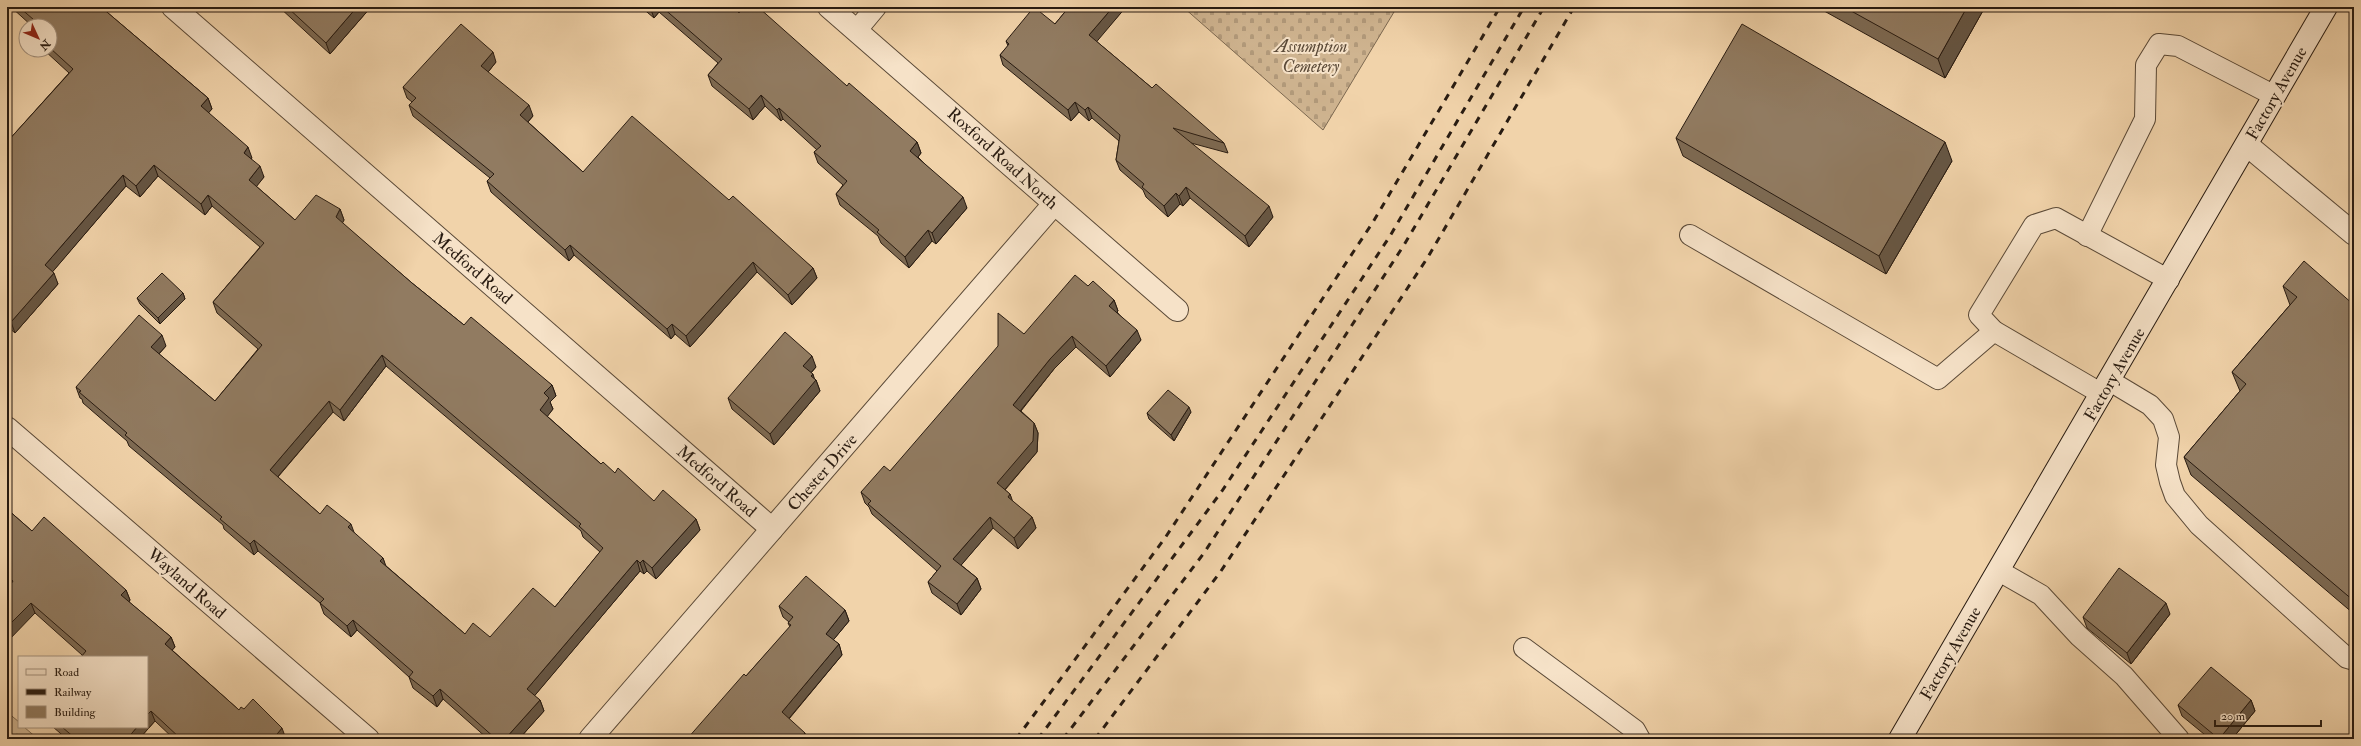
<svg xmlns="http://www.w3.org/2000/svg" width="2361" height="746" viewBox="0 0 2361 746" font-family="'IM FELL Double Pica',serif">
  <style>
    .cemetery { fill: url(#cemetery-stones); stroke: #7c6850 }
    .park { fill: url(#park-tufts); stroke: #7c6850 }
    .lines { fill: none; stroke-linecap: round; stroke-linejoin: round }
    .lane-casing { stroke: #5a4937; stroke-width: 22 }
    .street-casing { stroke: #5a4937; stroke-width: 24 }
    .secondary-casing { stroke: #281b11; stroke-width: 24 }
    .lane { stroke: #f6e2c8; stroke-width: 20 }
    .street { stroke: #f6e2c8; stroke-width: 22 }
    .secondary { stroke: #f6e2c8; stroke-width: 22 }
    .rail { stroke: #281b11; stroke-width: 3; stroke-dasharray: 7 7; stroke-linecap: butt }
    .wall { fill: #7d6a53; stroke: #281b11; fill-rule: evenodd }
    .shaded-wall { fill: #665644; stroke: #281b11 }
    .building { fill: #917b61; stroke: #281b11; fill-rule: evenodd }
    .labels { text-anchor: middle; stroke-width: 4; stroke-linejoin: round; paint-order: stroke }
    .park-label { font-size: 17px; font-style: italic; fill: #5a4937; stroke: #f6e2c8 }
    .street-label { font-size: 17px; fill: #281b11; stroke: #f6e2c8 }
  </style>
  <defs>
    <pattern id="cemetery-stones" width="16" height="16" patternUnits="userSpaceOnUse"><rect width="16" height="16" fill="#cfb490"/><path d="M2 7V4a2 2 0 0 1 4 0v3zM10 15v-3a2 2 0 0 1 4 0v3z" fill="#b29a7b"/></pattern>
    <pattern id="park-tufts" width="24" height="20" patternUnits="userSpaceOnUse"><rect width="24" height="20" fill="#cfb490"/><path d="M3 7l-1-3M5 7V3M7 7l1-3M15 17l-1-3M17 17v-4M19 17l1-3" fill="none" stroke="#b29a7b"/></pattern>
  </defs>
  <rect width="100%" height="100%" fill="#f1d3aa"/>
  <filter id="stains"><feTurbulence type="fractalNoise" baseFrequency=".005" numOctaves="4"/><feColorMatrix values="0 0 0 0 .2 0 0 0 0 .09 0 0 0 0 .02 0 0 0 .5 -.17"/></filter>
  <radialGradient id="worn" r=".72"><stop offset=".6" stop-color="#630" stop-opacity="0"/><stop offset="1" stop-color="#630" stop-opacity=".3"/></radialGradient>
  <!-- cemetery -->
  <polygon class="cemetery" points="1183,7 1397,7 1323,130"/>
  <!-- park -->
  <polygon class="park" points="7,712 19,722 19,727 24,727 38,739 7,739"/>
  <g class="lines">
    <!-- lane casing -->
    <g class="lane-casing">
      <g id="lane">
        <polyline points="856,31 876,7"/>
        <polyline points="1690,235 1938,379 1994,331"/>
        <polyline points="2087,236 2145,119 2146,65 2159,44 2178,46 2275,96"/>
        <polyline points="2110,381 2150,405 2163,419 2169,437 2166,465 2170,482 2175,496 2199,525 2347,658 2354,660"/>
        <polyline points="2102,394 1994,331 1979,315 2034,225 2056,218 2169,280"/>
        <polyline points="1999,571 2041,595 2079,636 2124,676 2179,739"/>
        <polyline points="1524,648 1635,730 1640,739"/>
      </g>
    </g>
    <!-- street casing -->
    <g class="street-casing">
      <g id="street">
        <polyline points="173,7 772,529"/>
        <polyline points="829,7 1177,310"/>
        <polyline points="2247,145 2354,234"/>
        <polyline points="7,428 368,739"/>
        <polyline points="590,739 1054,204"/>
      </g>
    </g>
    <!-- secondary casing -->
    <g class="secondary-casing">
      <polyline id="secondary" points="1900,739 2326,7"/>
    </g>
    <!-- lane -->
    <use href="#lane" class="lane"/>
    <!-- street -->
    <use href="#street" class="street"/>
    <!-- secondary -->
    <use href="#secondary" class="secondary"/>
    <!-- rail -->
    <g class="rail">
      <polyline points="1016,739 1165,538 1373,222 1500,7"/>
      <polyline points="1038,739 1222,491 1390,236 1524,7"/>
      <polyline points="1063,739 1204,553 1404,245 1544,7"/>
      <polyline points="1095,739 1221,571 1428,257 1574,7"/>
    </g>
  </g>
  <!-- wall -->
  <g class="wall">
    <path d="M11,7h90l107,91 4,11 -4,4 44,45 -1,1 13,18 -8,9 39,34 45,-11 4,11 -2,3 70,60 52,42 88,60 4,11 -6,6 3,7 -6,7 54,48 53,37 42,18 4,11 -44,49 -9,-8 -3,3 -4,-3 -106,125 6,4 4,11 -25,28h-31l-45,-40 -6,8 -24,-19 -4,-11 -52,-47 -6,7 -27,-23 -4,-11 -62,-52 -4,4 -30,-26 -1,-4 -94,-79 -2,-5 -44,-38 -1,-4 -2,-1 -4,-11 90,-41 -7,8 56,47 43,-52 -41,-36 -4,-11 47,-55 -48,-41 -7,9 -47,-39 -18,21 -14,-11 -74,86 6,12 -43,49 -8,-7v-184l62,-69 -25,-23h6v-24h-18zM386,366l195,165 2,6 17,15 -45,55 -65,30 -25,-3 -80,-69 -2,-7 -63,-44 -42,-37 55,-65 11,9z"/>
    <polygon points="279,7 371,7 330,54"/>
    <polygon points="641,7 733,7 739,13 847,86 917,142 921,153 918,157 967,208 936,244 932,241 909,268 881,243 878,236 840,205 836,194 843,185 818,163 814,152 817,150 783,119 781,121 765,106 753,120 712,86 708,75 718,63 659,12 654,18"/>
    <polygon points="1069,7 1126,7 1096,41 1152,88 1224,143 1228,153 1191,143 1273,217 1249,247 1190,198 1183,206 1180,204 1168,217 1146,197 1143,190 1120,170 1116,160 1119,141 1092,118 1089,121 1079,112 1071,121 1003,65 1000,55 1008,46 1006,41 1055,24"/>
    <polygon points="1817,7 1985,7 1945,78"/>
    <polygon points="496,62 488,72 533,116 528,122 583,172 729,200 813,268 817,278 792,305 757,272 690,347 675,334 671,339 574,255 569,261 491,192 487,181 490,178 413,116 409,105 412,102 407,98 403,87"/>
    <polygon points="1676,138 1952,161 1886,274 1683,156"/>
    <polygon points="1088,286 1114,300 1118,311 1117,312 1141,340 1110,377 1076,347 1054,369 1021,411 1034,423 1038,433 1037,452 1005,490 1010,494 1012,501 1032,517 1036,528 1018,549 993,528 961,565 977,578 981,589 961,615 932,593 928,582 937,571 872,514 869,507 865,503 861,492 890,471 1024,334"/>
    <polygon points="2283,286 2354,305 2354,614 2191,475 2184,457 2240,391 2232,372 2290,305"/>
    <polygon points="183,293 185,299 160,324 140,304 137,298"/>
    <polygon points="816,367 811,373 814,378 816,380 820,391 774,445 732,409 728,398"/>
    <polygon points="1191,412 1174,441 1149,419 1147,413"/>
    <polygon points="7,509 32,531 126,590 130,600 129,602 171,637 175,647 172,650 239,710 286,739 174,739 155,721 139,739 67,739 53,727 147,727 82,655 35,613 7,583"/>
    <polygon points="779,606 845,610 849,621 833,640 839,644 842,655 789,719 807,739 746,676 790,627 788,623 789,622 783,617"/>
    <polygon points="2170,614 2131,664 2087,628 2083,617"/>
    <polygon points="2251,700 2255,711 2232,739 2210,739 2182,716 2178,705"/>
  </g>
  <!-- shaded-wall -->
  <g class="shaded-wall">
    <polygon points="357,7 371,7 330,54 326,43"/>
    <polygon points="650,7 657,7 659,12 654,18"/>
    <polygon points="1113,7 1126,7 1093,46 1089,35"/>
    <polygon points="1967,7 1985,7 1945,78 1938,59"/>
    <polygon points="493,52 496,62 485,76 481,66"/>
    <polygon points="761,95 765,106 753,120 749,109"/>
    <polygon points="208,98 212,109 205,117 201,106"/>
    <polygon points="1075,102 1079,112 1071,121 1068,110"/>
    <polygon points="529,105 533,116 524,126 520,115"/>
    <polygon points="1088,107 1092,118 1089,121 1085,110"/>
    <polygon points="779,108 783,119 781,121 777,110"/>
    <polygon points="917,142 921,153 914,162 910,151"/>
    <polygon points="1945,142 1952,161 1886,274 1879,256"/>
    <polygon points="248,147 252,158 248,163 244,153"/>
    <polygon points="154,165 158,176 140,197 136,186"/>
    <polygon points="260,166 264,177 253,191 249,180"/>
    <polygon points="123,175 126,186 49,276 45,265"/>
    <polygon points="1186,187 1190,198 1183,206 1179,196"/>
    <polygon points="1176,193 1180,204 1168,217 1164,206"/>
    <polygon points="208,195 212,206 205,215 201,204"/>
    <polygon points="963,197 967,208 936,244 932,233"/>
    <polygon points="1269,206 1273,217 1249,247 1245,236"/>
    <polygon points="340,209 344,220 340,228 336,217"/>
    <polygon points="928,230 932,241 909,268 905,257"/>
    <polygon points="570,245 574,255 569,261 565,250"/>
    <polygon points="753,262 757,272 690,347 686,336"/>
    <polygon points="813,268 817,278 792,305 788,295"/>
    <polygon points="54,273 58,284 15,333 11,322"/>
    <polygon points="183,293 185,299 160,324 158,318"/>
    <polygon points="1114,300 1118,311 1113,316 1109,306"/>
    <polygon points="672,324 675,334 671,339 667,329"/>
    <polygon points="1137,330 1141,340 1110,377 1106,366"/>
    <polygon points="162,335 166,346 155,358 151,347"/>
    <polygon points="1072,336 1076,347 1054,369 1017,415 1013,405 1050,359"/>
    <polygon points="382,355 386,366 344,421 340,410"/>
    <polygon points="812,356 816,367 807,377 803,366"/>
    <polygon points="813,374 815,381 816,380 820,391 774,445 770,434"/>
    <polygon points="552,385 556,396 550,402 553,409 544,421 540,410 544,393"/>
    <polygon points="329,401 333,412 274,481 270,470"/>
    <polygon points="1189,407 1191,412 1174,441 1171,435"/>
    <polygon points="1034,423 1038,433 1037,452 1001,494 997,483"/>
    <polygon points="1010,494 1014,505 1008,497"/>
    <polygon points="990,517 993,528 957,570 953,559"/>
    <polygon points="1032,517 1036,528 1018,549 1014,538"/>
    <polygon points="696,519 700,530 656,579 652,568"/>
    <polygon points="351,524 355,535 348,527"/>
    <polygon points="254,540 258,551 254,555 250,544"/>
    <polygon points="383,558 387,569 380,561"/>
    <polygon points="637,560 640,571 531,700 527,689"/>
    <polygon points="643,560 647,571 644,574 640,563"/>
    <polygon points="977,578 981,589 961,615 957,604"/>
    <polygon points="126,590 130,600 125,606 121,595"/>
    <polygon points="31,603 35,613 7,642 7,627"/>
    <polygon points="2166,603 2170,614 2131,664 2127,653"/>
    <polygon points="845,610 849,621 830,644 826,634"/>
    <polygon points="353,620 357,630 351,637 347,626"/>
    <polygon points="171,637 175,647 169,654 165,644"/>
    <polygon points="839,644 842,655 785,723 782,712"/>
    <polygon points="440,689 443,699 437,707 433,696"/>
    <polygon points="540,700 544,711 519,739 505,739"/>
    <polygon points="2251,700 2255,711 2232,739 2219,739"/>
    <polygon points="151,711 155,721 139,739 127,739 137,727 147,727 147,715"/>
    <polygon points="282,728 286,739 273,739"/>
    <polygon points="805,733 807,739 800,739"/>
  </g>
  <!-- building -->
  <g class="building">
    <path d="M19,7h82l107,91 -7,8 47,41 -4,6 16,13 -11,14 46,40 21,-25 24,14 -4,8 76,66 52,42 7,-8 81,68 -8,8 5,5 -9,12 61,54 2,-2 12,11 3,-5 36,33 9,-11 33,29 -44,49 -9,-8 -3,3 -3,-3 -110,129 13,11 -35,39h-9l-56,-50 -7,7 -24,-19 4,-5 -60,-52 -6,6 -27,-23 4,-4 -70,-59 -4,4 -30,-25 2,-2 -97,-82 2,-2 -48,-41 2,-1 -5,-4 63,-72 23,20 -11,12 64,54 47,-56 -49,-43 51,-59 -56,-48 -7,9 -47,-39 -18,21 -13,-11 -78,90 9,8 -43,49 -4,-4v-176l66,-73 -23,-21v-22h-9zM382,355l199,169 -2,2 24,22 -48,59 -22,-19 -43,49 -17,-14 -8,11 -85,-73 3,-3 -35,-31 3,-3 -24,-19 -7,9 -50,-44 59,-69 11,9z"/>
    <polygon points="287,7 357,7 326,43"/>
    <polygon points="662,7 733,7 739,13 744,7 747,9 749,7 758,7 847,86 849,83 917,142 910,151 963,197 932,233 928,230 905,257 877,232 879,230 836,194 847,181 814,152 821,146 779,108 777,110 761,95 749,109 708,75 722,59"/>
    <polygon points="1034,7 1055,24 1069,7 1113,7 1089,35 1152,88 1156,84 1224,143 1173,128 1269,206 1245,236 1186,187 1179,196 1176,193 1164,206 1142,187 1144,184 1116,160 1120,135 1088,107 1085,110 1075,102 1068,110 1000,55 1009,44 1006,41"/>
    <polygon points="1844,7 1967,7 1938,59"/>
    <polygon points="461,24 493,52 481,66 529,105 520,115 583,172 632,116 729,200 733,196 813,268 788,295 753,262 686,336 672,324 667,329 570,245 565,250 487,181 494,174 409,105 416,98 403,87"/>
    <polygon points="1742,24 1945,142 1879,256 1676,138"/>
    <polygon points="2304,261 2354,305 2354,601 2184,457 2246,384 2232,372 2297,297 2283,286"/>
    <polygon points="162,273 183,293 158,318 137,298"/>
    <polygon points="1075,275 1088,286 1093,281 1114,300 1109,306 1137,330 1106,366 1072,336 1050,359 1013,405 1034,423 1033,441 997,483 1010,494 1008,497 1032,517 1014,538 990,517 953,559 977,578 957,604 928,582 941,566 868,504 871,501 861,492 884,466 890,471 998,346 998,313 1024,334"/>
    <polygon points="785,332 812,356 803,366 813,374 811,376 816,380 770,434 728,398"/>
    <polygon points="1168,390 1189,407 1171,435 1147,413"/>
    <polygon points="7,509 32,531 44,517 126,590 121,595 171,637 165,644 239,710 241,707 244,709 253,699 282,728 273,739 181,739 151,711 147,715 147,657 81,657 86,651 31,603 7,627 7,590 13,581 7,576"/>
    <polygon points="2119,568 2166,603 2127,653 2083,617"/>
    <polygon points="806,576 845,610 826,634 839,644 782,712 805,733 800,739 687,739 744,674 746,676 791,625 788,623 793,617 779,606"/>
    <polygon points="2211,667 2251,700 2219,739 2178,705"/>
    <polygon points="62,727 137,727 127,739 76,739"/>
    <polygon points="681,734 686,739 676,739"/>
  </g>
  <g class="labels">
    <!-- park labels -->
    <g class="park-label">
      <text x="1311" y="52">Assumption<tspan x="1311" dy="20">Cemetery</tspan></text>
    </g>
    <!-- street labels -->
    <g class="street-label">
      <text transform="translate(2276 93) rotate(-60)" y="6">Factory Avenue</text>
      <text transform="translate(1003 158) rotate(42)" y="6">Roxford Road North</text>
      <text transform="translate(473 268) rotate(41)" y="6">Medford Road</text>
      <text transform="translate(2114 374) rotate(-60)" y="6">Factory Avenue</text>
      <text transform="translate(822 472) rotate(-49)" y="6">Chester Drive</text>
      <text transform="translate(717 481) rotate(41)" y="6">Medford Road</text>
      <text transform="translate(187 583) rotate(41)" y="6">Wayland Road</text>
      <text transform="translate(1950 653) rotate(-60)" y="6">Factory Avenue</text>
    </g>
  </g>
  <!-- margin -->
  <rect width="2361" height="746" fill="none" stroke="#f1d3aa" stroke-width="24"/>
  <rect x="8" y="8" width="2345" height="730" fill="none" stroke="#281b11" stroke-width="2"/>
  <rect x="12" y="12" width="2337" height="722" fill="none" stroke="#281b11"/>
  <!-- legend -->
  <rect x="18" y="656" width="130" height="72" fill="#f6e2c8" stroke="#a4927f"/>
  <rect x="26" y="669" width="20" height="6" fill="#f6e2c8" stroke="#a4927f"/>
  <text x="54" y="676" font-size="12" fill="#281b11">Road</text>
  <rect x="26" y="689" width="20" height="6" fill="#281b11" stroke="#a4927f"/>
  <text x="54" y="696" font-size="12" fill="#281b11">Railway</text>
  <rect x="26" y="706" width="20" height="12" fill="#917b61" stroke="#a4927f"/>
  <text x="54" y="716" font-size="12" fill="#281b11">Building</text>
  <!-- north arrow -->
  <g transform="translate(38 38) rotate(134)"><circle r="19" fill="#f6e2c8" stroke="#a4927f"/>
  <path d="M0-3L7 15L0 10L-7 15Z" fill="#8f2418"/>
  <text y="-6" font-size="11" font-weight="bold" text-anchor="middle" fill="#281b11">N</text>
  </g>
  <!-- scale -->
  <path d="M2215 720v6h106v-6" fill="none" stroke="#281b11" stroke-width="2"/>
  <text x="2221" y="720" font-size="12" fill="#281b11" stroke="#f6e2c8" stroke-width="3" paint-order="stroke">20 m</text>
  <rect width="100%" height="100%" filter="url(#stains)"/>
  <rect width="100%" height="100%" fill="url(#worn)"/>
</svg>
